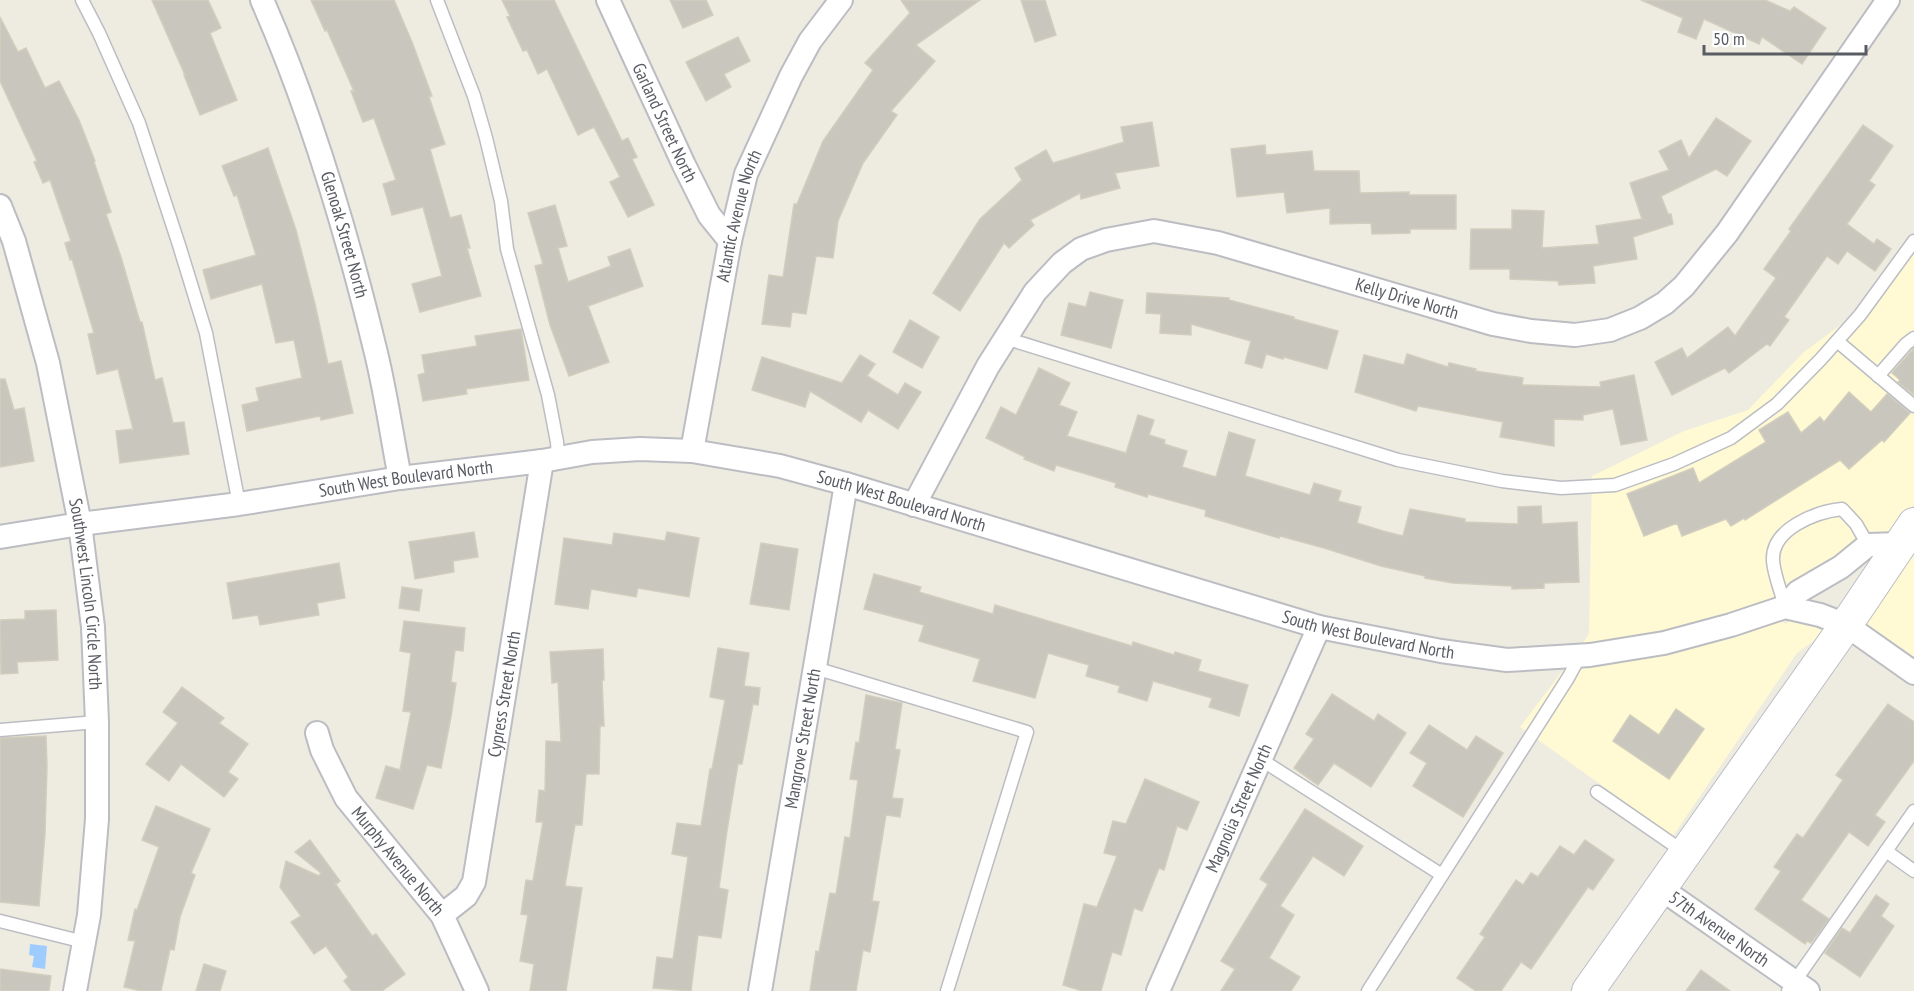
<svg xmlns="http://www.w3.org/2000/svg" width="1914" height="991" viewBox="0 0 1914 991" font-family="'PT Sans Narrow',sans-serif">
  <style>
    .commercial { fill: #fff9d4 }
    .water { fill: #9fccff }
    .building { fill: #c8c6bd; stroke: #d2cebe; stroke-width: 1.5 }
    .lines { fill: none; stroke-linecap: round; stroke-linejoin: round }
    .service-casing { stroke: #bbbdc3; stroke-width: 15 }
    .minor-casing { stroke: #bbbdc3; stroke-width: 26 }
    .secondary-casing { stroke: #bbbec6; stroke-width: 34 }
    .service { stroke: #fff; stroke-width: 12 }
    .minor { stroke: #fff; stroke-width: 22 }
    .secondary { stroke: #fff; stroke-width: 32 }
    .labels { text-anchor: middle; stroke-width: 5; stroke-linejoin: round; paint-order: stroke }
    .street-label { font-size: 18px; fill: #595c63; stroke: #fff }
  </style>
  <rect width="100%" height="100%" fill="#eeece0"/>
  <!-- commercial -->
  <g class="commercial">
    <polygon points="1914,242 1914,504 1894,532 1869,533 1861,536 1836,557 1793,581 1776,598 1729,614 1663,631 1582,644 1589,634 1592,476 1684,431 1748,410 1804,352 1880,296"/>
    <polygon points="1914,545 1914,657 1862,621"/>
    <polygon points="1782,621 1786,624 1789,621 1816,626 1827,631 1797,653 1673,836 1520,727 1564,669 1591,667 1666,655 1733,637"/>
  </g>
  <!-- water -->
  <polygon class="water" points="30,944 47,946 45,969 32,967 34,956 29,955"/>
  <!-- building -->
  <g class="building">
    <polygon points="152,0 208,0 221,28 210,33 237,100 200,115 184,75 185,75"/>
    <polygon points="311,0 394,0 412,42 432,96 429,97 445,144 430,149 450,218 461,215 470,248 467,248 481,296 420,312 412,284 442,276 423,207 392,215 383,184 396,180 374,118 363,122 351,91 354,91 327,30 325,31"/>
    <polygon points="502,0 554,0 622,141 628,138 637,157 632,159 654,205 628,217 610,182 620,177 594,127 578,135 547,69 538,74 527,50 523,51 507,17 510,16"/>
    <polygon points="670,0 706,0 713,15 683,28"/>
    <polygon points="901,0 980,0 916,45 935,61 891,111 897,115 863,163 838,221 833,258 816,256 806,314 792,312 790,327 762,324 769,275 783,277 794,204 797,204 823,141 873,70 865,63 910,13"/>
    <polygon points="1021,0 1045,0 1056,35 1035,42"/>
    <polygon points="1641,0 1765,0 1790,11 1794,7 1826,28 1802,64 1762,37 1759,44 1704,19 1696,39 1678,32 1683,18"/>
    <polygon points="0,17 18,52 26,48 45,88 59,81 79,120 95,161 94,162 111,212 106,214 121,257 140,322 142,322 155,380 162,378 173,423 184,422 189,454 120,463 116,431 133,429 118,369 97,374 88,334 94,333 72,259 70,260 65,243 71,241 50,180 43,183 34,162 37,161 0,81"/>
    <polygon points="738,37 750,61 724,74 731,87 706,101 686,62"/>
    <polygon points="1716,118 1751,141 1727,176 1716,169 1661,196 1668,214 1671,214 1673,224 1633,237 1637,259 1593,266 1595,283 1559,285 1558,281 1510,279 1510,269 1470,269 1471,229 1512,229 1512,210 1544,211 1542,248 1599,244 1596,226 1642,219 1630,183 1669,170 1659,151 1681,140 1689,158"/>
    <polygon points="1152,122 1159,166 1115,173 1120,188 1081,199 1080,193 1030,220 1034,225 1009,248 1004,243 960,311 933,293 980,219 1022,180 1015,168 1046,150 1053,163 1124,142 1121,127"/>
    <polygon points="1863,125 1893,146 1869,181 1875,185 1847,224 1874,244 1877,239 1891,249 1875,271 1847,251 1838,264 1827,256 1784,317 1789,320 1770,346 1767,344 1729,373 1725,368 1672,395 1655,362 1682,348 1687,358 1728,327 1735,336 1776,278 1764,269 1791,231 1789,229"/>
    <polygon points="1265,145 1266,155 1312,151 1314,171 1359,171 1360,193 1409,192 1409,195 1456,195 1456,229 1410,229 1410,233 1372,234 1371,223 1330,224 1330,208 1287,213 1284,192 1237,197 1231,149"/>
    <polygon points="268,148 296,230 315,304 328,364 341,361 353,413 321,420 320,416 247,431 242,405 259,401 256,388 302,378 294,340 276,343 262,284 211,299 203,270 256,255 237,195 234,196 222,166"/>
    <polygon points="555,205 567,246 558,248 568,282 611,266 608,257 630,249 643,286 588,306 609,362 569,376 550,325 535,266 543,264 528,213"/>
    <polygon points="1090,292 1123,300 1111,348 1061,335 1069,303 1086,307"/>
    <polygon points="1147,293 1229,298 1229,300 1294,317 1294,319 1338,331 1327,369 1284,357 1283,359 1266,354 1262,368 1245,363 1251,341 1191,324 1191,335 1160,333 1161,314 1146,313"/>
    <polygon points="910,320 939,337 922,368 893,352"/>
    <polygon points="521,329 529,380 466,389 467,394 423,401 418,375 425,373 422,355 477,346 475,336"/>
    <polygon points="1914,348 1914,395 1898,382 1900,380 1892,373"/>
    <polygon points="1407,354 1448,367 1449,363 1476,369 1475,371 1523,378 1522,385 1601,387 1600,382 1634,375 1647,440 1621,445 1613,409 1583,415 1583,420 1554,419 1554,446 1500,437 1503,422 1418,406 1416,411 1355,392 1364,355 1404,365"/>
    <polygon points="860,355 875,364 867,376 898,395 905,383 921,392 898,429 868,410 861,422 810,391 805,407 752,390 762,357 842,383"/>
    <polygon points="1039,368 1070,383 1059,405 1077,412 1067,436 1126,453 1138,415 1154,420 1149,435 1165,440 1164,444 1187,451 1182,467 1216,477 1229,432 1255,440 1245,476 1310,495 1314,483 1341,491 1338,501 1361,507 1357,523 1383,531 1403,536 1410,509 1465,519 1465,522 1518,524 1518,507 1541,506 1542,524 1577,522 1579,582 1544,583 1544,588 1512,589 1512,586 1453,583 1425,578 1425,576 1381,566 1324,548 1280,536 1279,538 1205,516 1206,510 1148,494 1147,497 1115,487 1116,483 1056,465 1054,471 1024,459 1025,457 986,438 1001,407 1016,415"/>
    <polygon points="0,379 5,379 14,410 24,408 34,461 0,467"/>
    <polygon points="1849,392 1871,412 1887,394 1910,413 1884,442 1882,440 1849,469 1840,460 1745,520 1744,518 1731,526 1726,519 1682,536 1677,523 1644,536 1627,494 1693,468 1699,483 1766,442 1759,430 1788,412 1801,433 1820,417 1824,422"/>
    <polygon points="474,532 478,557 453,561 454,572 415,579 409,542"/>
    <polygon points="667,532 699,538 689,597 638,588 636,597 591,589 588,609 555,604 564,538 612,545 614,533 665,541"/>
    <polygon points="761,543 798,549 789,610 750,604"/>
    <polygon points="339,563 345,598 317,603 319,615 260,625 258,615 233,619 227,583"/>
    <polygon points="874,574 921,587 919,592 993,614 995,605 1132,646 1133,642 1174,655 1175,652 1201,660 1198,671 1248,685 1239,716 1209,707 1212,698 1153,681 1147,701 1118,692 1120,686 1086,676 1089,665 1048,653 1035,698 973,681 980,659 919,641 924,625 864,609"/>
    <polygon points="402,587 422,590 419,611 399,608"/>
    <polygon points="56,610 58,660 17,662 18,673 1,674 0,620 25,619 25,611"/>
    <polygon points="404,621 465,628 463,651 455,650 451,682 456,683 451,717 441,768 427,765 413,809 376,798 386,766 400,770 411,712 403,711 411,653 400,651"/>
    <polygon points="718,648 749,653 744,686 760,688 758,705 753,704 742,764 738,764 727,831 719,888 728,890 721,938 698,935 691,991 653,988 657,957 673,959 688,857 672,854 677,823 701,826 710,769 712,769 725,700 710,697"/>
    <polygon points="603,649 604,680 602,680 604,726 600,726 599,774 586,774 582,825 575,825 565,886 582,888 566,991 530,991 534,964 520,961 528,915 521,914 526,880 533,881 543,822 536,822 539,790 545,791 546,741 561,742 558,682 552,683 550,652"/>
    <polygon points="182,687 224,718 219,723 248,744 228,772 238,779 224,797 181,764 169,781 146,764 178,723 163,712"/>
    <polygon points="1332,694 1374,721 1378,714 1406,733 1371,787 1334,763 1318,785 1294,768 1314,739 1306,734"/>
    <polygon points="866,695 902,703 895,749 900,750 892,798 903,799 900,817 886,815 872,901 879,902 870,952 863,950 856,991 810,991 816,951 819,952 830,893 836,894 845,837 850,838 858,780 850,779 856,742 859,743"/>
    <polygon points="1888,704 1914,722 1914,761 1875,815 1885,822 1868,846 1849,832 1801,900 1829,919 1811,943 1807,941 1805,944 1755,909 1781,871 1774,867 1797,834 1803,838 1843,780 1836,775"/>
    <polygon points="1676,709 1704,729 1669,779 1613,741 1630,715 1659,735"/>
    <polygon points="1429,725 1467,750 1476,736 1503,753 1463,817 1413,786 1427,763 1410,753"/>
    <polygon points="46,736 47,766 45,834 39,906 0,902 0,738"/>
    <polygon points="1145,779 1199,802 1187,830 1177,826 1164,870 1159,868 1142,911 1134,908 1121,955 1112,952 1101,991 1082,991 1063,985 1084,904 1097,907 1117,856 1104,853 1113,821 1126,824"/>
    <polygon points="156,806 210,829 191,873 195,875 180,917 174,950 170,949 161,991 141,991 124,987 135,941 128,940 135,909 137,910 159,847 142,840"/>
    <polygon points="1305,809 1363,846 1344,876 1313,856 1280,906 1294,915 1269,958 1300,977 1291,991 1221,991 1235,969 1221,961 1268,884 1260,879"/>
    <polygon points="310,840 340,881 336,884 334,882 372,936 376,934 405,974 382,991 352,991 344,981 348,977 326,946 314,954 291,922 301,916 280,887 286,861 319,876 321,873 295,852"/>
    <polygon points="1585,840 1614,860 1593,890 1588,887 1531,969 1521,962 1501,991 1476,991 1457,978 1485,937 1480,934 1516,880 1523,885 1531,873 1538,877 1560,846 1574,855"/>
    <polygon points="1876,895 1889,904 1881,916 1894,926 1860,977 1825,953 1842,928 1850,933"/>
    <polygon points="204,964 226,971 220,991 196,991"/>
    <polygon points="0,969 51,976 49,991 0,991"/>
    <polygon points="1701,970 1730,991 1686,991"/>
  </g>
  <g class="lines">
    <!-- service casing -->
    <g class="service-casing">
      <g id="service">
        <polyline points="82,0 99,33 139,123 179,245 206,333 239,504"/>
        <polyline points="437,0 474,96 486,138 501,201 507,249 548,395 557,442 558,458"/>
        <polyline points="1005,338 1398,460 1502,481 1561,488 1615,485 1674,464 1731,438 1777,404 1821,359 1860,315 1914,241"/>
        <polyline points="1837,341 1914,406"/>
        <polyline points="1878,376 1906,344 1914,338"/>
        <path d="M1785,607c-3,-13 -11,-32 -12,-46 -2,-32 42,-49 69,-52l14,15 12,21"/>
        <polyline points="815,668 1027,732 947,991"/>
        <polyline points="0,730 97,722"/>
        <polyline points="1260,759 1442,875"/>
        <polyline points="1597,792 1684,852"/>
        <polyline points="1886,851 1914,871"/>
        <polyline points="0,921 84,942"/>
        <polyline points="1368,991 1568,678 1580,656"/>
        <polyline points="1788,991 1914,811"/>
      </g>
    </g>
    <!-- minor casing -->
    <g class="minor-casing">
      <g id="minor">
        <path id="s1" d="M262,0c50,113 85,233 114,353 10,41 16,84 24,125"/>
        <path id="s2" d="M608,0l76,165 25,50 21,26"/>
        <path id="s3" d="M0,206l14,35 34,122 32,161 13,103 4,95v97l-8,96 -14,76"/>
        <path id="s4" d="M692,451l38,-210 16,-67 45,-98 19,-35 31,-41"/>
        <path id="s5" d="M914,505l74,-139 47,-74 27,-29 19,-14 25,-9 48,-9 64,12 275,81 38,7 44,4 35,-5 30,-12 25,-15 19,-17 43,-53 161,-233"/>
        <path id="s6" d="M0,537l80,-13 159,-20 161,-26 142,-17 50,-9 48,-3 52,2 88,15 66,18 473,143 122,24 66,9 83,-5 74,-12 67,-18 54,-18 35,8 26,10 68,48"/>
        <polyline points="1785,607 1798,592 1841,567 1868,545 1900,544"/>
        <path id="s7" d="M317,733l5,17 24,48 96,117 35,76"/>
        <path id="s8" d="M1660,888l148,103"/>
        <path id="s9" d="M442,915l24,-19 8,-14 68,-421"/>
        <path id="s10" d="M760,991l86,-507"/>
        <path id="s11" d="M1158,991l161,-364"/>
      </g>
    </g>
    <!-- secondary casing -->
    <g class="secondary-casing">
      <polyline id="secondary" points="1588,991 1846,625 1914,524"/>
    </g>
    <!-- service -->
    <use href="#service" class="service"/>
    <!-- minor -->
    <use href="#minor" class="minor"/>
    <!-- secondary -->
    <use href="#secondary" class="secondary"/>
  </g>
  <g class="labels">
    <!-- street labels -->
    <g class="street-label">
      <text dy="6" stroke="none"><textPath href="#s2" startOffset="135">Garland Street North</textPath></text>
      <text dy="6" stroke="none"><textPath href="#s4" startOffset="240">Atlantic Avenue North</textPath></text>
      <text dy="6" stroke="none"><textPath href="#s1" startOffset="249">Glenoak Street North</textPath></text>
      <text dy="6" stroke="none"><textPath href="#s5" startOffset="646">Kelly Drive North</textPath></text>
      <text dy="6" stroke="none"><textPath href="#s6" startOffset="410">South West Boulevard North</textPath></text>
      <text dy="6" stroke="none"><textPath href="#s6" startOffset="914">South West Boulevard North</textPath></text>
      <text dy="6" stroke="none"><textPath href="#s3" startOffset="399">Southwest Lincoln Circle North</textPath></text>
      <text dy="6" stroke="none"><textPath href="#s6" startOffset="1400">South West Boulevard North</textPath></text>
      <text dy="6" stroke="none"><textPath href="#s9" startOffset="237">Cypress Street North</textPath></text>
      <text dy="6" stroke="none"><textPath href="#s10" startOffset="256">Mangrove Street North</textPath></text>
      <text dy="6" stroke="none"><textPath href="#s11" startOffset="200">Magnolia Street North</textPath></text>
      <text dy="6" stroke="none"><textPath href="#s7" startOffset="153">Murphy Avenue North</textPath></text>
      <text dy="6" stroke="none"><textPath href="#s8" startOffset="72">57th Avenue North</textPath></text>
    </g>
  </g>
  <!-- scale -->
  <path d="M1704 45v9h162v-9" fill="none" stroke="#595c63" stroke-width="3"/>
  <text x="1713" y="45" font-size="18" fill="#595c63" stroke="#ffffff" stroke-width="4.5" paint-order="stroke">50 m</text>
</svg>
